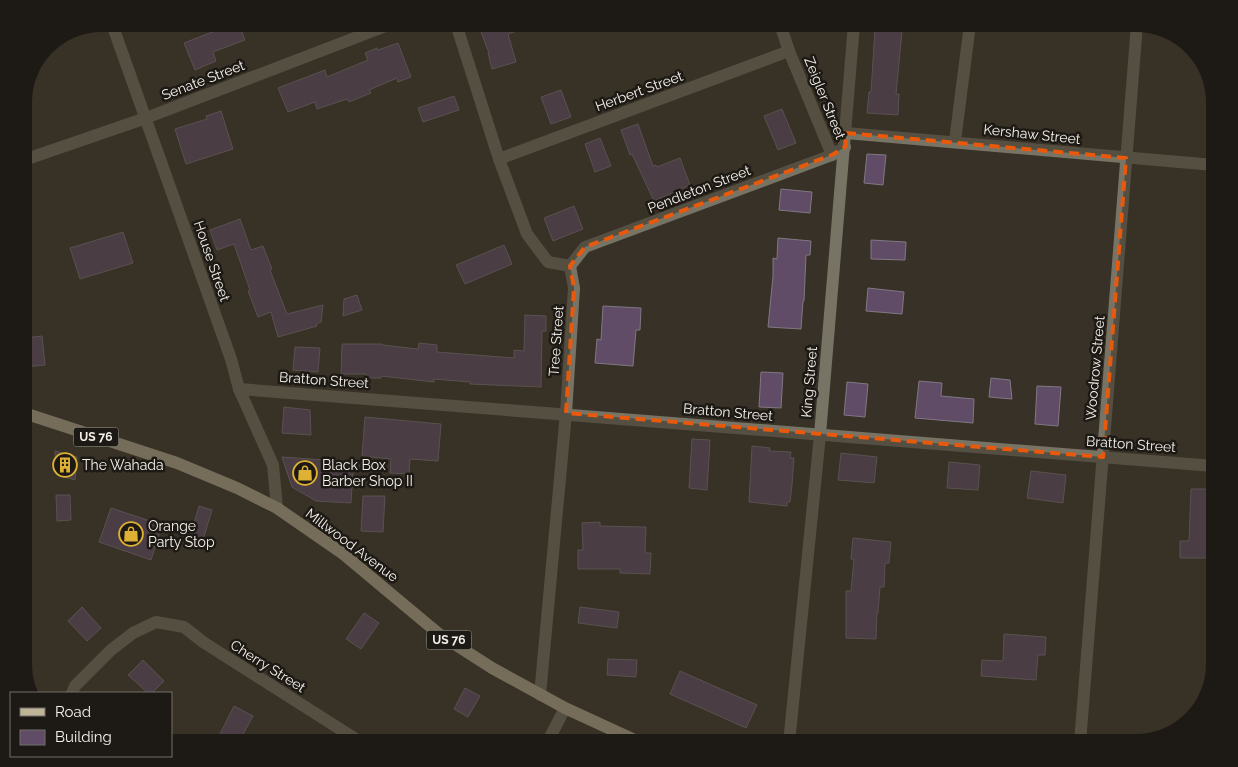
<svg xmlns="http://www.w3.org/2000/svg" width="1238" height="767" viewBox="0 0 1238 767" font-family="Raleway,sans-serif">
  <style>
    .building { fill: #604c67; stroke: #817883 }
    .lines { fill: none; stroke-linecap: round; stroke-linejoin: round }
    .minor { stroke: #787465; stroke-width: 12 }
    .major { stroke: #beb597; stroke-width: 12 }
    .marked { fill: none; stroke: #e8590c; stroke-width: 4; stroke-dasharray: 10 6; stroke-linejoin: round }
    .labels { text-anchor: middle; stroke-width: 5; stroke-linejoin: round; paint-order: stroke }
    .shield { fill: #1d1915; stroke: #b4b0a9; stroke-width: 1 }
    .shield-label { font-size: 12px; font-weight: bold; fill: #f5f0e9 }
    .street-label { font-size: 14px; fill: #f5f0e9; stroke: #1d1915 }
    .poi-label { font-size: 14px; fill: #f5f0e9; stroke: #1d1915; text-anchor: start }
  </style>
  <rect width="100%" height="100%" fill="#383127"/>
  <!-- building -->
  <g class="building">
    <polygon points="218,24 239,24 245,40 213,52 216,61 195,70 184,43 220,29"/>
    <polygon points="478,24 530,24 531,26 508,34 516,62 492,69 488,53 489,53"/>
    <polygon points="875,29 902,31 896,94 899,94 898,115 867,113 869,92 871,92"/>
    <polygon points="398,43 411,77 398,82 397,78 369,90 371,93 349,102 347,99 317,109 315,102 288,112 278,88 325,70 327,77 368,60 365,53 377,48 378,50"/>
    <polygon points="561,90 571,117 551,124 541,97"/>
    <polygon points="454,96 459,110 423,122 418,108"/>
    <polygon points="782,109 796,143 778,150 764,116"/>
    <polygon points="221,111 233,149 186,164 175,129 207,119 206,116"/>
    <polygon points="638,124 653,166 656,165 657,167 680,158 690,185 654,201 632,154 630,155 621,130"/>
    <polygon points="600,138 611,166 595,172 585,144"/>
    <polygon points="867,154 886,155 883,185 864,183"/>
    <polygon points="781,189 812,192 810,213 779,210"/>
    <polygon points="574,206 583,229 553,241 544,218"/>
    <polygon points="240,219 251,250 263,246 272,269 270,270 287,314 323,305 321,322 316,324 317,326 278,337 271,312 258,317 248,291 250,290 234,244 217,250 210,230"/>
    <polygon points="123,232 133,263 80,279 70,248"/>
    <polygon points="778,238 811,241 810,255 806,255 804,301 803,301 801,329 768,327 773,276 773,258 777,259"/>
    <polygon points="871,240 906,242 905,260 871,259"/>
    <polygon points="504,245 512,264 465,284 456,265"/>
    <polygon points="868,288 904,292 902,314 866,311"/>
    <polygon points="357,295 362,310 343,316 344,299"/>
    <polygon points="603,306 641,308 640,330 636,330 633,366 595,363 597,339 601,340"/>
    <polygon points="525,315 546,316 546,331 542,331 541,387 470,384 470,382 434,379 434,382 381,376 381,378 366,378 366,374 341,374 342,344 382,344 382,345 418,349 419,343 437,345 437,352 514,358 514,350 524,351"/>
    <polygon points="42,336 45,365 24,367 24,338"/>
    <polygon points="295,347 320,348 318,372 293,370"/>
    <polygon points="761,372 783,373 781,408 759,407"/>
    <polygon points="991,378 1010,380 1012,399 989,397"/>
    <polygon points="919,381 942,383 941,396 974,399 973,423 915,418"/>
    <polygon points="847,382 868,384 865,417 844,415"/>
    <polygon points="1037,386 1061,387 1058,426 1035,424"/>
    <polygon points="284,407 310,410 311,435 282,433"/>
    <polygon points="365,417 441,424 438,461 410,459 409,474 390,473 391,459 362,456"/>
    <polygon points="692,439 710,440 707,490 689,488"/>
    <polygon points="752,446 770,448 769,451 791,452 790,458 794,458 792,485 790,502 787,502 787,506 749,502"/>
    <polygon points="55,451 77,457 75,480 56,474"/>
    <polygon points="841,453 877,457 874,483 838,480"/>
    <polygon points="282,457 324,460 324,468 353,471 351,503 316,501 292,487"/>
    <polygon points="949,462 980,465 978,490 947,488"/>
    <polygon points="1031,471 1066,475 1063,503 1027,498"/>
    <polygon points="1191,489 1214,489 1214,520 1211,520 1210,558 1180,558 1180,541 1189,541"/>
    <polygon points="56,495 70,495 71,520 57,521"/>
    <polygon points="363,496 385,496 383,532 361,531"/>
    <polygon points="199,506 212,510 202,543 189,540"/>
    <polygon points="111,508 162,525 151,560 99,542"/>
    <polygon points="600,522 600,526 646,527 645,553 651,553 650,574 620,573 620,569 578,569 578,550 583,550 582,523"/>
    <polygon points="853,538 891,542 889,563 885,563 884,587 880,587 878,613 877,613 876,639 846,638 846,591 851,591 854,559 851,559"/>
    <polygon points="82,607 101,628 87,641 68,621"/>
    <polygon points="580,607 619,612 617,628 578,623"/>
    <polygon points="364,613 379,623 361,649 346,639"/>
    <polygon points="1004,634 1046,637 1045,655 1038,655 1036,680 981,676 982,660 1003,661"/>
    <polygon points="608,659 637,660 636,677 607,675"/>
    <polygon points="143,660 164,681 152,693 148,693 128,675"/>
    <polygon points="680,671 757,705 746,728 670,694"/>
    <polygon points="465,688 480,696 468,717 454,709"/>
    <polygon points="234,706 253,716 238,743 234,743 219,736"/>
  </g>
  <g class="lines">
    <!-- minor -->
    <g class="minor">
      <polyline points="112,24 231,359 239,389 273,465 277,508"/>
      <polyline points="456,24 499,159 527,234 548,262 570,266"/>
      <polyline points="780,24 789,51 832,155"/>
      <polyline points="846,133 1214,165"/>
      <polyline points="955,141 970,24"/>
      <polyline points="499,159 789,51"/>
      <polyline points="24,160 146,118 391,24"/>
      <polyline points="570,266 585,247 832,155 845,147"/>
      <path d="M239,389c325,24 650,52 975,77"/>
      <polyline points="72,693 75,686 111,650 133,633 156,622 184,627 203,642 362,743"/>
      <polyline points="540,695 566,413 574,288 570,266"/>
      <polyline points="547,743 565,708"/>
      <polyline points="789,743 820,435 854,24"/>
      <polyline points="1080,743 1137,24"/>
    </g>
    <!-- major -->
    <polyline class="major" points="24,413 177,463 237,488 277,508 342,553 439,634 492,668 565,708 641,743"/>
  </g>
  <!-- marked area -->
  <path d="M0 0H1238V767H0ZM846,133l280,25 -23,299 -537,-44 8,-125 -4,-22 15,-19 247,-92 13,-8z" fill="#383127" fill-opacity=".55" fill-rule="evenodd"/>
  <path class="marked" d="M846,133l280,25 -23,299 -537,-44 8,-125 -4,-22 15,-19 247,-92 13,-8z"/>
  <!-- icons -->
  <defs>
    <g id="building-ring" transform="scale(1.25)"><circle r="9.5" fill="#1d1915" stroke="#ddb133" stroke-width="1.5"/><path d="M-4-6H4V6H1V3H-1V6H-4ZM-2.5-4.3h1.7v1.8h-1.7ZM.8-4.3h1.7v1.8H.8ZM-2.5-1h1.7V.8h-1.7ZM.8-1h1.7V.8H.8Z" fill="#ddb133"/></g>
    <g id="shop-ring" transform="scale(1.25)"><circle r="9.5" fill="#1d1915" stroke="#ddb133" stroke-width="1.5"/><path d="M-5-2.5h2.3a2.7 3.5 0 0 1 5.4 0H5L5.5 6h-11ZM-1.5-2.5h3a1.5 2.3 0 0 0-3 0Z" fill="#ddb133"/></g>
  </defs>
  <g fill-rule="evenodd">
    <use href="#building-ring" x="65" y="465"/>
    <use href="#shop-ring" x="305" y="473"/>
    <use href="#shop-ring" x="131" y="534"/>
  </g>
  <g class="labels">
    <!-- shield labels -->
    <g class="shield">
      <rect x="73.5" y="427.5" width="45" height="19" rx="4"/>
      <rect x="426.5" y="630.5" width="45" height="19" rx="4"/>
    </g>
    <g class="shield-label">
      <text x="96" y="441">US 76</text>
      <text x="449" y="644">US 76</text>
    </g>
    <!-- street labels -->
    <g class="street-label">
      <text transform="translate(203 80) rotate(-21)" y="5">Senate Street</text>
      <text transform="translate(639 91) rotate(-20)" y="5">Herbert Street</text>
      <text transform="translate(825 98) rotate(68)" y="5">Zeigler Street</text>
      <text transform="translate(1032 134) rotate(6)" y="5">Kershaw Street</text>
      <text transform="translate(699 189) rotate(-21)" y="5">Pendleton Street</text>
      <text transform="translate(212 261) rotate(71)" y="5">House Street</text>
      <text transform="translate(556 341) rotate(-86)" y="5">Tree Street</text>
      <text transform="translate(1095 368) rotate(-85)" y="5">Woodrow Street</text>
      <text transform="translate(324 380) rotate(4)" y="5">Bratton Street</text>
      <text transform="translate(809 382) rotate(-85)" y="5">King Street</text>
      <text transform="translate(728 412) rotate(5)" y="5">Bratton Street</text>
      <text transform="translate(1131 444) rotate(4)" y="5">Bratton Street</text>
      <text transform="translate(352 545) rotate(37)" y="5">Millwood Avenue</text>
      <text transform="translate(268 666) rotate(32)" y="5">Cherry Street</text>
    </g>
    <!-- poi labels -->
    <g class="poi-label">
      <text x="82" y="470">The Wahada</text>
      <text x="322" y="470">Black Box<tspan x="322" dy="16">Barber Shop II</tspan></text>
      <text x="148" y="531">Orange<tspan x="148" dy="16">Party Stop</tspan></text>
    </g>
  </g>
  <!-- crop -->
  <path d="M0 0H1238V767H0ZM102 32H1136A70 70 0 0 1 1206 102V664A70 70 0 0 1 1136 734H102A70 70 0 0 1 32 664V102A70 70 0 0 1 102 32Z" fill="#1d1915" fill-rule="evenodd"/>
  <!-- legend -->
  <rect x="10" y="692" width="162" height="65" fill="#1d1915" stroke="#736f6a"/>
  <rect x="20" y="708" width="25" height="8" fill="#beb597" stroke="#736f6a"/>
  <text x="55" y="717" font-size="15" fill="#f5f0e9">Road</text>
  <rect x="20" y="730" width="25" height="15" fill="#604c67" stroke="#736f6a"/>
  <text x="55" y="742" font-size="15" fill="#f5f0e9">Building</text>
</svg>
